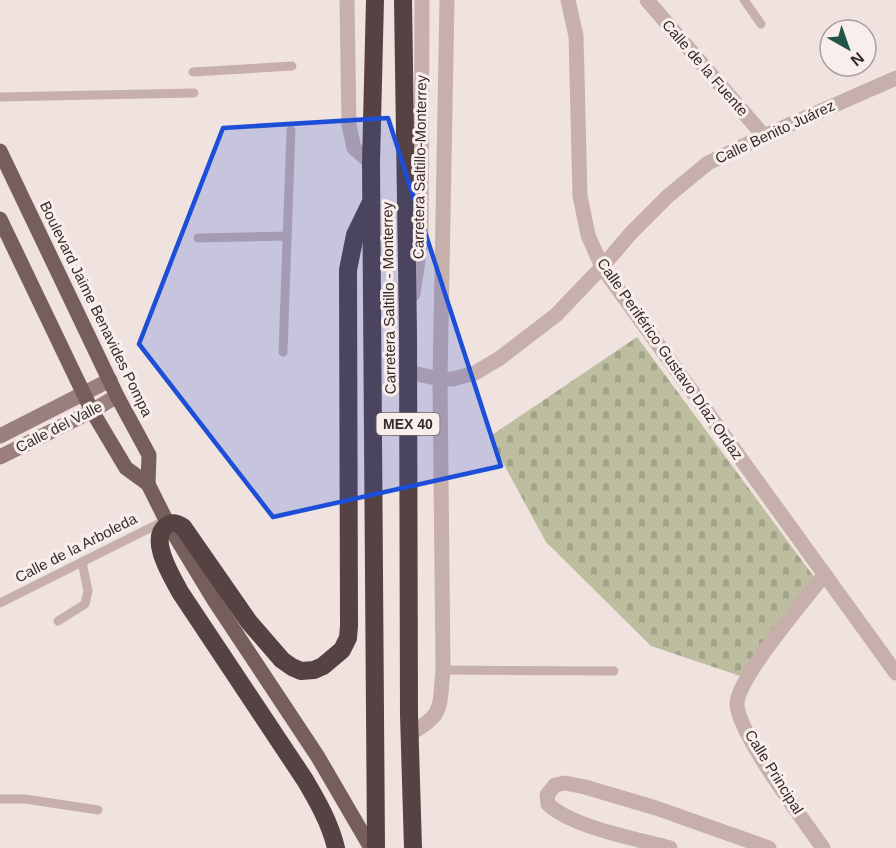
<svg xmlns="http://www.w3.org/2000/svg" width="896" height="848" viewBox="0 0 896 848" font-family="Arial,sans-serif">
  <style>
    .cemetery { fill: url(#cemetery-stones) }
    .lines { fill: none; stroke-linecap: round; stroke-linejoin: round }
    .lane { stroke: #c7b0ac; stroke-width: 9 }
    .street { stroke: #c7b0ac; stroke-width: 15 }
    .secondary { stroke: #9b7f7e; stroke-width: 15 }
    .primary { stroke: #765e5d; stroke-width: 15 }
    .highway { stroke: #564242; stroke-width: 18 }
    .marked { fill: #1d4ed8; fill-opacity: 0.2; stroke: #1d4ed8; stroke-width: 4.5; stroke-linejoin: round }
    .labels { text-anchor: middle; stroke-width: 6; stroke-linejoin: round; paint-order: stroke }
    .shield { fill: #f8eeeb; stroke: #706564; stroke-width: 1.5 }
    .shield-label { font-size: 14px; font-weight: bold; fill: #362a2a }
    .street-label { font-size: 15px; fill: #362a2a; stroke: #f8eeeb }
  </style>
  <defs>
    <pattern id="cemetery-stones" width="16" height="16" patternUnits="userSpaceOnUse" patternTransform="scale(1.5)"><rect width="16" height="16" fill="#bdbea0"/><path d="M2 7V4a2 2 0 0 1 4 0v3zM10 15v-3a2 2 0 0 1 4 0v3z" fill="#a3a38a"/></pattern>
  </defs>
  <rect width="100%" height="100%" fill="#f0e3df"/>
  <!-- cemetery -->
  <polygon class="cemetery" points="637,337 820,585 740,676 651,646 546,542 489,437"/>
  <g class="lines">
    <!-- lane -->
    <g class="lane">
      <polyline points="744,0 761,24"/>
      <polyline points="193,72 292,66"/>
      <polyline points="0,97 194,93"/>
      <polyline points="198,238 287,236"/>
      <polyline points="283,352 291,130"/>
      <polyline points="0,603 164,521"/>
      <polyline points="58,621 85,604 88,591 82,562"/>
      <polyline points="443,670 614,671"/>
      <polyline points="0,799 25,799 98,810"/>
    </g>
    <!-- street -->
    <g class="street">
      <polyline points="347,0 349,125 354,148 371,163"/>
      <polyline points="568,0 576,36 580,196 588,235 602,267 896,673"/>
      <polyline points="647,0 764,136"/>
      <polyline points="413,294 421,241 422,0"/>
      <polyline points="408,372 440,379 453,379 475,373 500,358 556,315 602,267 631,233 668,196 708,163 764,136 896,78"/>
      <path d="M409,734c36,-19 30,-27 34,-64l-3,-291 7,-379"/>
      <path d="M670,848c-32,-9 -99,-21 -122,-44l-1,-9 8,-10 10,-2 20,4 71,21 113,40"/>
      <path d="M823,848c-18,-26 -87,-117 -86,-145 2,-27 68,-103 87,-128"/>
    </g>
    <!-- secondary -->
    <g class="secondary">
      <polyline points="0,436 110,380"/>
      <polyline points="0,457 92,411 117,396"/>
    </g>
    <!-- primary -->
    <g class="primary">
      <polyline points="0,151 117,396 149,455 148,484 168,524 214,600 318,757 371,848"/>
      <polyline points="0,219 92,411 126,468 148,484"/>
    </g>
    <!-- highway -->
    <g class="highway">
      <polyline points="375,0 371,163 376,848"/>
      <polyline points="403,0 408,333 409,715 413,848"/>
      <path d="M336,848c-6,-25 -18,-46 -31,-68l-125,-188c-7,-14 -32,-52 -14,-66 6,-5 11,-3 17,1l66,95 33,38 10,7 9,4 13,-1 9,-4 19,-16 6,-12 1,-12 -1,-356 7,-35 16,-33"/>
    </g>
  </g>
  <!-- marked area -->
  <path class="marked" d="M388,118l113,348 -228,51 -134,-173 84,-216z"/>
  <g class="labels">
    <!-- shield labels -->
    <rect class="shield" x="376.5" y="413" width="63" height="22" rx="4.5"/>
    <g class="shield-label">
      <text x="408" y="429">MEX 40</text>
    </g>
    <!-- street labels -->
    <g class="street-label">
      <text transform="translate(705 68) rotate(49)" y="5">Calle de la Fuente</text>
      <text transform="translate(775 132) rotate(-25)" y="5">Calle Benito Juárez</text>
      <text transform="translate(420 167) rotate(-89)" y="5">Carretera Saltillo-Monterrey</text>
      <text transform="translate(389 298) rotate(-91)" y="5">Carretera Saltillo - Monterrey</text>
      <text transform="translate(96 309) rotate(64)" y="5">Boulevard Jaime Benavides Pompa</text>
      <text transform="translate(670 359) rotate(55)" y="5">Calle Periférico Gustavo Díaz Ordaz</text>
      <text transform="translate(59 427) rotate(-27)" y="5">Calle del Valle</text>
      <text transform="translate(76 548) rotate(-27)" y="5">Calle de la Arboleda</text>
      <text transform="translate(774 772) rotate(58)" y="5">Calle Principal</text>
    </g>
  </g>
  <!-- north arrow -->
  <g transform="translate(848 48) rotate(140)"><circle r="28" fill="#f8eeeb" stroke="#aaa09e" stroke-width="1.5"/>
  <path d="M0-4.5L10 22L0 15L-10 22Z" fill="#245348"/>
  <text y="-9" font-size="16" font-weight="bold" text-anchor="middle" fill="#362a2a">N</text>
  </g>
</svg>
